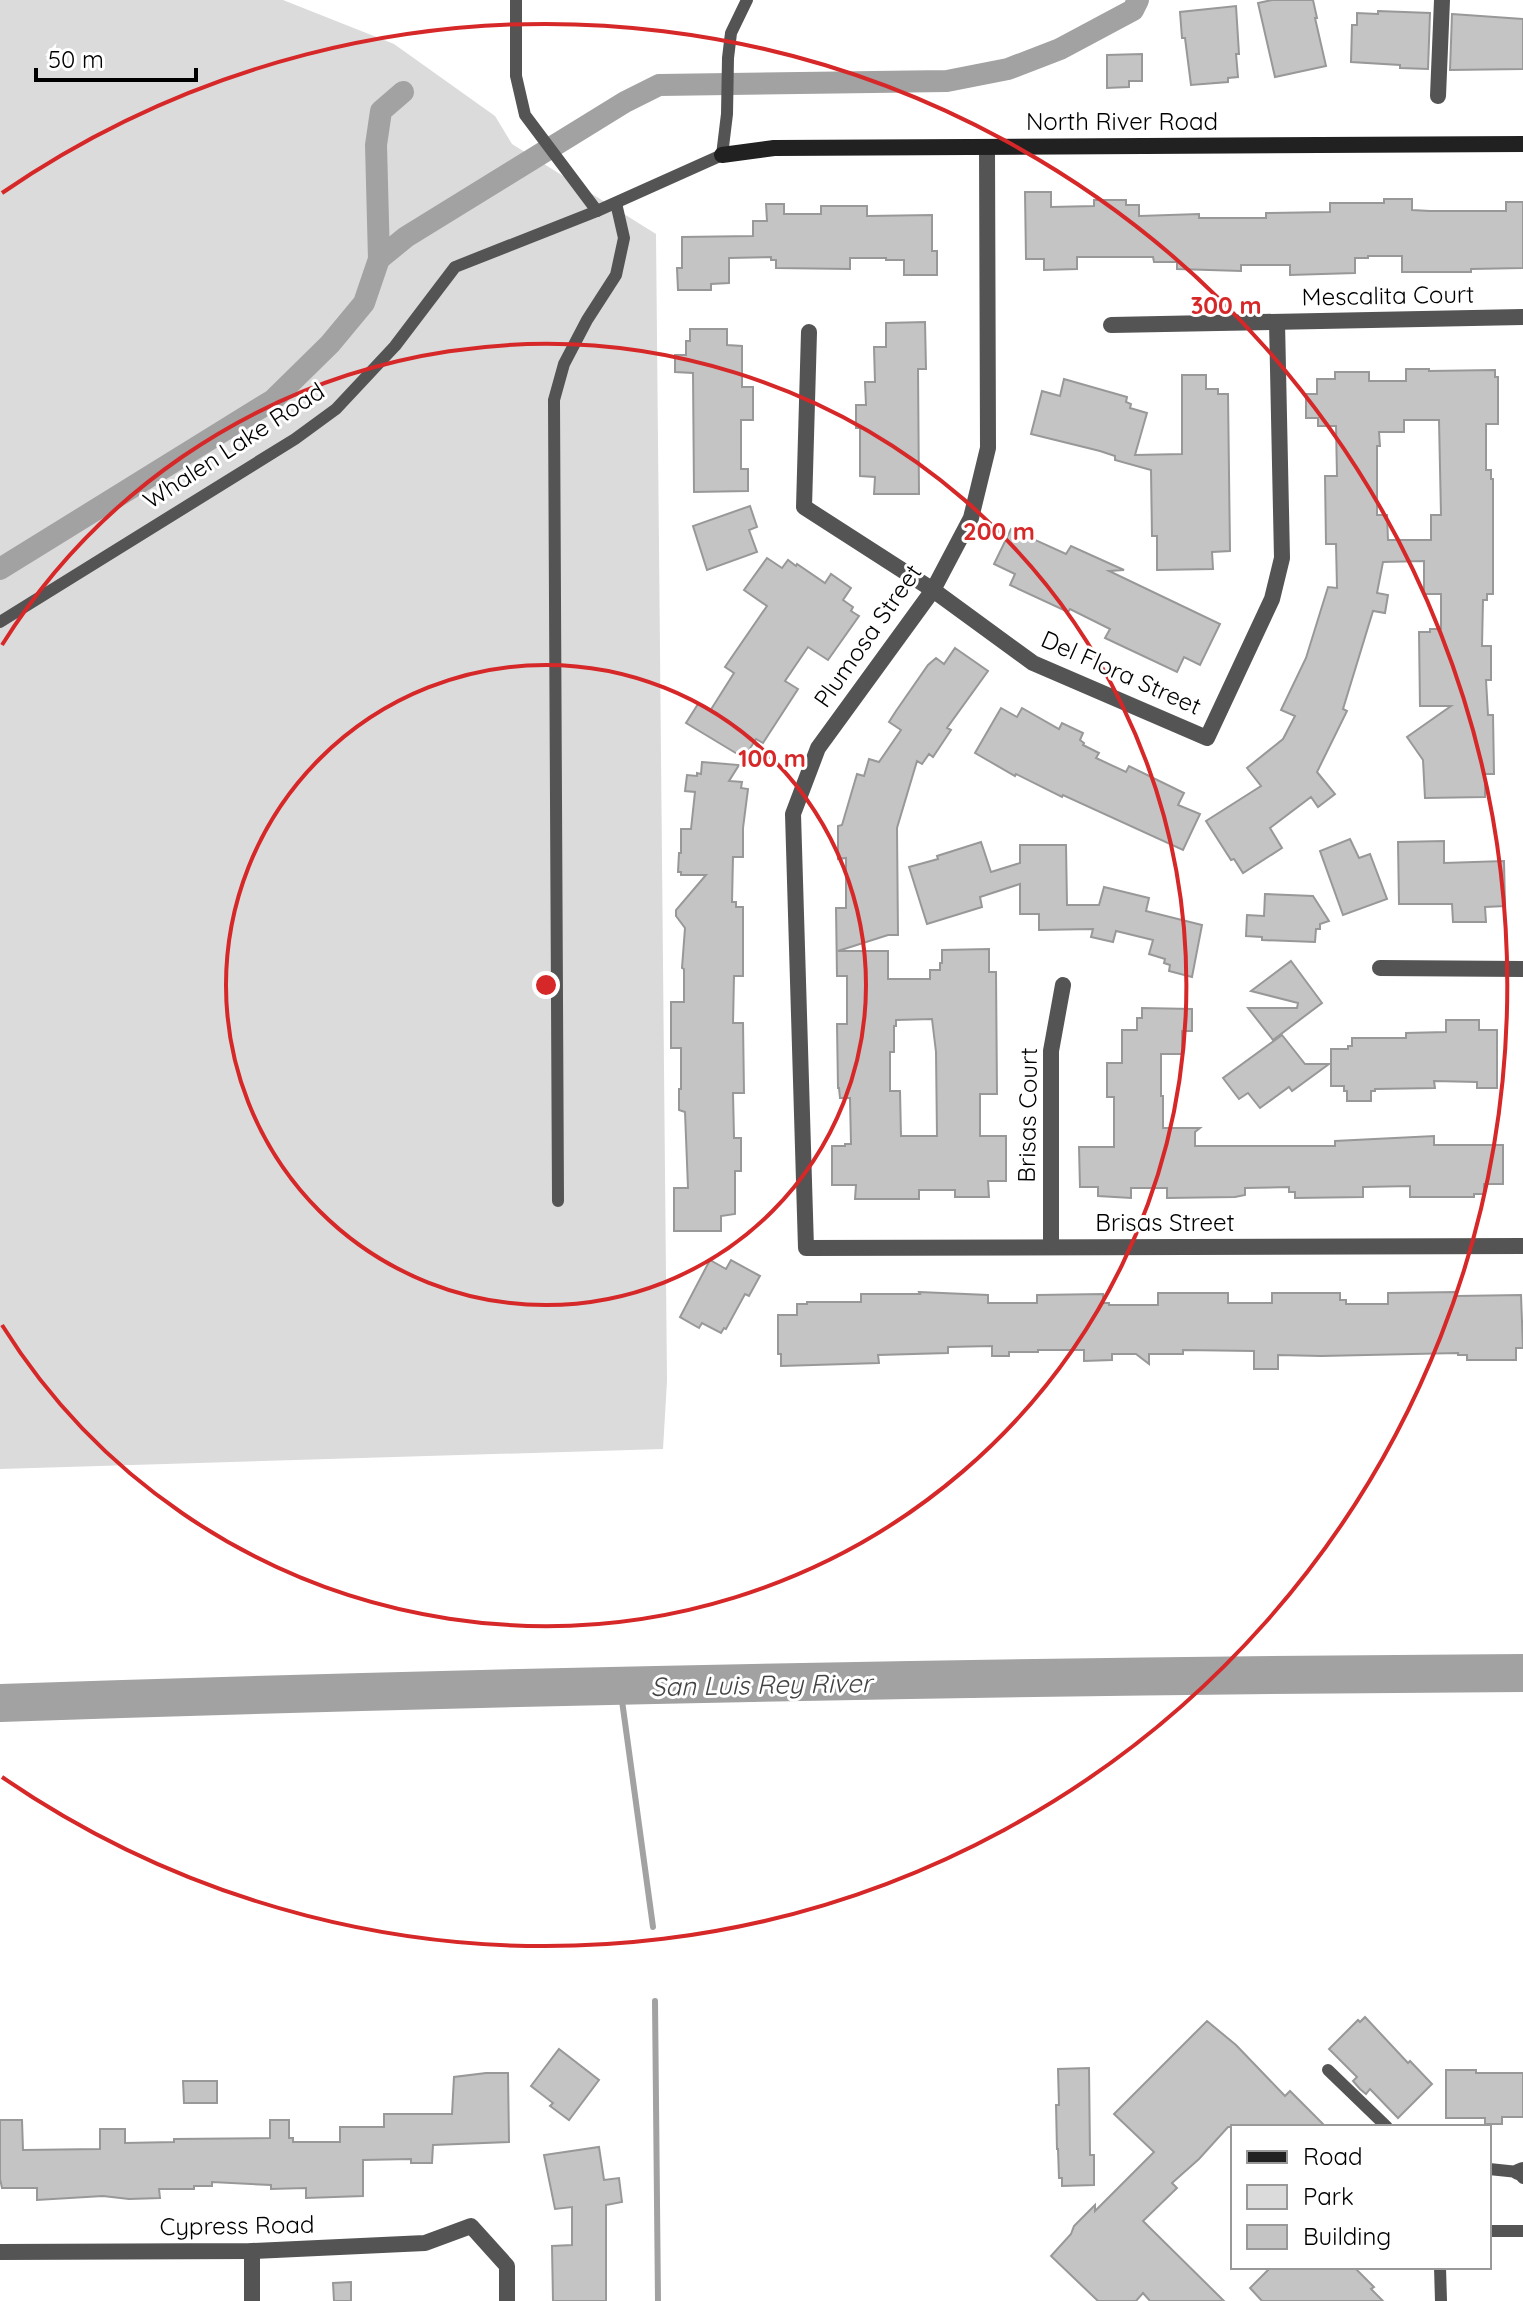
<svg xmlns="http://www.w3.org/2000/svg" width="1523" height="2301" viewBox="0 0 1523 2301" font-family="Quicksand,sans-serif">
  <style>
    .green { fill: #dbdbdb }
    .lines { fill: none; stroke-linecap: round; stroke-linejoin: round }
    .stream { stroke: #a2a2a2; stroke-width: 6 }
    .canal { stroke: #a2a2a2; stroke-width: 22 }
    .river { stroke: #a2a2a2; stroke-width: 38 }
    .building { fill: #c4c4c4; stroke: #989898; stroke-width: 2; fill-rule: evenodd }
    .lane { stroke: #545454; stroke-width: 12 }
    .street { stroke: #545454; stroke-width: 16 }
    .secondary { stroke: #212121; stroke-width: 16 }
    .ring { fill: none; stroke: #d62828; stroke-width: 4 }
    .labels { text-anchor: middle; stroke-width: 6; stroke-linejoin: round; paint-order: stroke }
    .street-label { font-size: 24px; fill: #000; stroke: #fff }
    .water-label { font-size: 26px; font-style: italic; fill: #434343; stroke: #fff }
    .centre { fill: #d62828; stroke: #fff; stroke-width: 4 }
    .ring-label { font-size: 24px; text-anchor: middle; font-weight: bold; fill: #d62828; stroke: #fff; stroke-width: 6; stroke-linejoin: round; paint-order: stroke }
  </style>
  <rect width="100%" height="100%" fill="#fff"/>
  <!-- green -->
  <polygon class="green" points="0,0 283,0 394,44 495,116 512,144 656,234 667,1381 663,1449 0,1469"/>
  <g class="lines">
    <!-- stream -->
    <g class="stream">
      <polyline points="620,1686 653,1927"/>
      <polyline points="655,2001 658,2301"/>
    </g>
    <!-- canal -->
    <g class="canal">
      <polyline points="379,259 406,237 625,102 659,85 947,81 1008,69 1060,49 1133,10 1138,0"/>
      <polyline points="0,569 273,400 330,344 364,303 379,259 376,145 381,111 403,92"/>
    </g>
    <!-- river -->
    <path class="river" d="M0,1703c508,-17 1015,-27 1523,-30"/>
  </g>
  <!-- building -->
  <g class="building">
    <polygon points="1272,0 1313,0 1317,18 1315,18 1326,66 1275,77 1258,3"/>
    <polygon points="1236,6 1239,54 1236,54 1238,77 1228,78 1228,82 1191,85 1185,38 1182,38 1180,12"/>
    <polygon points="1378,11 1430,13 1428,69 1400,68 1400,65 1351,62 1352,25 1357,25 1357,13 1378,14"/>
    <polygon points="1452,14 1523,19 1523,69 1450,70"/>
    <polygon points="1142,54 1142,81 1129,81 1129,87 1107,88 1107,55"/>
    <polygon points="1025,192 1051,192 1051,207 1094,206 1094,200 1126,200 1126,205 1139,205 1139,216 1199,214 1199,218 1266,218 1266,213 1330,212 1330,203 1384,203 1384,199 1412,199 1412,210 1430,211 1506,211 1506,202 1523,202 1523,268 1471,269 1471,272 1402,272 1402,256 1368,256 1368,258 1355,258 1355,273 1290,275 1290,265 1241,265 1241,271 1177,269 1177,262 1154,262 1153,257 1077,257 1077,269 1044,270 1044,259 1026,259"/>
    <polygon points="766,204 784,204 784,214 821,214 821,206 867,206 867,216 932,215 932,251 937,251 937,275 904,275 904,260 886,260 886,258 850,258 850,269 776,268 776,260 771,260 771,257 729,258 729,283 711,284 711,290 678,290 677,268 682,268 682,237 753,236 753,221 767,221"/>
    <polygon points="925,322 926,369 918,369 919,494 874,494 875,477 860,476 860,428 856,428 856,405 866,405 865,382 875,382 874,347 886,347 886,323"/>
    <polygon points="690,329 727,329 727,345 742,346 742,387 753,387 753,420 741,420 741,469 748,469 748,491 694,492 693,373 675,372 675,355 686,355 686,341 690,341"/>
    <path d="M1406,369h23v2l66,-1v7h3v47h-12v46h5v9h2v115h-6v6h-4l-1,46h9v34h-5l2,35h5l1,59h-9v23l-60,1 -2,-38 -16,-23 44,-31h-31l-1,-74h11v-3h11v-35h-17v-33l-41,1 -6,31 11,2 -3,18 -12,-2 -30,98 4,2 -30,61 18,22 -17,13 -7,-10 -41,31 12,20 -39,25 -9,-14 -3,1 -25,-39 55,-35 -14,-18 36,-29 12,-23 -14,-6 25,-52 22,-71 9,1 -1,-44h-10l-1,-68h12l-1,-50h-18v-8h-12v-24h11v-15h18v-7h34v9h37zM1404,420h35l2,95h-10v25h-43l-1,-25h-10v-69h3l-1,-14h25z"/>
    <polygon points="1182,375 1206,375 1206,389 1218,389 1218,394 1228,394 1230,551 1212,552 1213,569 1157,570 1157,536 1152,536 1151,470 1115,460 1115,456 1100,451 1031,434 1042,391 1060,396 1064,379 1127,397 1126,402 1131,404 1130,408 1147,413 1135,455 1182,454"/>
    <polygon points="750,506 757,527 749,530 757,552 707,570 693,526"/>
    <polygon points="1011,529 1066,554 1071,546 1124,570 1109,571 1220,624 1200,665 1184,657 1177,672 1105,638 1110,629 1070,609 1068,612 1010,585 1015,574 994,564"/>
    <polygon points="767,558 782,568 788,560 796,566 797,564 825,583 831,574 851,588 843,600 853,607 851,611 859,616 828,660 808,647 785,681 798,689 763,743 756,739 744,758 686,723 698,704 710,711 734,673 725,667 767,606 744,590"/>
    <path d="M955,648l33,23 -41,57 4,2 -18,27 -4,-3 -7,10 -5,-3 -20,67 1,107h-10l-50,16h50v28h42v-9h10v-7h2v-13l47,-1v23h7l1,122h-17v42h26v45h-18l1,16h-34v-7h-36v9h-64l1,-14h-24v-39h13v-2h6l-1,-46h-10l-1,-10h-1l-1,-64h10v-48h-10l-1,-68h10v-50l-8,1v-33l4,-1 15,-51 7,2 5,-17 10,3 22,-32 -12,-8 7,-11 32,-46 8,-7 8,6zM932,1019l4,33 1,84h-36l-1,-45h-10v-39h4v-26h2v-6z"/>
    <polygon points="1001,708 1017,717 1022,708 1059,729 1062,723 1083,733 1080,740 1084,743 1083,745 1099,753 1096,758 1126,772 1129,766 1184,793 1178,805 1200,814 1183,850 1063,795 1062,797 1016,774 1015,776 975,753"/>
    <polygon points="702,762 739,765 729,781 742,782 741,788 748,789 743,828 743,857 733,857 732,902 736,902 736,907 743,907 743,976 734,976 733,1023 743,1023 744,1093 733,1093 734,1138 741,1138 741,1171 735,1171 735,1214 721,1216 721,1231 674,1231 674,1188 688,1188 685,1112 679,1110 679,1089 681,1089 681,1048 671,1048 671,1002 684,1002 684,969 682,968 685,928 676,916 676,910 706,875 681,875 681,872 678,872 679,853 681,853 681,829 691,829 695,792 685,791 687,775 697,776 697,773 701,774"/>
    <polygon points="1350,839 1359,858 1370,854 1387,899 1343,915 1320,851"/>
    <polygon points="1444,841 1444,863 1504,861 1505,906 1485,907 1486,922 1453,922 1452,904 1399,904 1398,842"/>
    <polygon points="981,842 991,872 1020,863 1020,845 1066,845 1067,905 1099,905 1104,887 1149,898 1146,911 1202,925 1192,977 1169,971 1170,965 1164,963 1165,959 1149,954 1153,940 1116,931 1113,942 1091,937 1093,929 1039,930 1039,914 1020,914 1020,884 980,897 982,907 927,924 909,867 938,859 937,856"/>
    <polygon points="1265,894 1313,896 1329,921 1320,924 1320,929 1316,929 1315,942 1262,940 1262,937 1246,936 1247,915 1264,916"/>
    <polygon points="1291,961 1322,1003 1273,1040 1248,1008 1297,1008 1298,1003 1251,991"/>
    <polygon points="1142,1008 1192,1009 1192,1031 1182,1031 1182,1054 1161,1054 1161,1096 1163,1096 1163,1128 1200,1128 1195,1132 1195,1146 1335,1146 1335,1141 1434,1136 1434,1145 1503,1145 1503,1184 1484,1184 1484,1194 1474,1194 1474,1197 1410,1197 1410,1186 1363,1187 1363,1197 1295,1198 1295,1192 1289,1192 1289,1187 1245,1188 1245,1195 1235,1197 1167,1198 1167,1188 1131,1188 1131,1198 1098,1196 1098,1187 1080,1187 1079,1147 1114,1147 1114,1097 1107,1097 1107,1063 1122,1063 1122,1030 1137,1030 1137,1018 1142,1018"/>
    <polygon points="1446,1020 1479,1020 1479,1030 1497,1030 1497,1088 1477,1088 1477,1082 1434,1081 1435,1088 1375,1089 1375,1091 1371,1091 1371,1101 1347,1101 1347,1091 1344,1091 1344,1086 1331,1086 1331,1049 1348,1049 1348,1046 1352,1046 1352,1038 1406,1038 1406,1033 1446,1032"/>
    <polygon points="1282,1035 1305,1064 1329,1064 1292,1091 1289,1087 1260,1108 1248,1093 1239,1099 1223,1078"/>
    <polygon points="710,1260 726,1269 731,1260 760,1276 749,1296 745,1294 726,1329 724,1328 721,1333 702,1323 699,1328 680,1317"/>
    <polygon points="919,1292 988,1295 988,1303 1037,1303 1037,1295 1103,1294 1103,1303 1109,1303 1109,1305 1158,1305 1158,1293 1228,1293 1228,1303 1272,1303 1272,1293 1340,1293 1340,1300 1346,1300 1346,1304 1388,1304 1388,1293 1456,1292 1456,1296 1521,1295 1523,1348 1516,1348 1516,1360 1467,1360 1467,1355 1458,1355 1458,1353 1321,1356 1278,1355 1278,1369 1254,1369 1254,1351 1183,1350 1183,1354 1149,1354 1149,1364 1136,1354 1112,1354 1112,1360 1084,1361 1084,1350 1038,1350 1038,1352 1009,1352 1009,1356 992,1356 992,1346 948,1347 948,1353 878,1355 879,1363 781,1366 781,1354 778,1354 778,1315 797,1315 797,1304 807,1304 807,1302 861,1302 861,1294 920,1294"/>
    <polygon points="1365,2017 1408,2063 1410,2061 1432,2084 1398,2118 1370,2089 1366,2094 1360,2089 1353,2081 1357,2077 1329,2049 1358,2020 1360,2022"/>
    <polygon points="1207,2021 1236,2045 1285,2096 1290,2091 1326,2127 1228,2127 1199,2159 1172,2183 1177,2188 1143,2221 1224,2301 1150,2301 1143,2293 1136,2301 1098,2301 1051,2256 1071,2234 1074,2226 1095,2205 1095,2211 1154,2152 1114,2114"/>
    <polygon points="559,2049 599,2080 569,2120 550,2106 553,2103 531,2086"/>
    <polygon points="1089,2068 1090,2155 1094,2155 1094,2185 1062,2186 1062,2178 1059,2178 1058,2149 1057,2149 1056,2105 1059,2105 1058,2069"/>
    <polygon points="1446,2070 1476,2070 1476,2073 1523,2073 1523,2117 1502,2117 1502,2124 1485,2124 1485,2118 1446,2118"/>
    <polygon points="486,2073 508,2073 509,2142 433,2145 432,2163 411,2163 411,2159 363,2160 363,2196 306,2198 306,2188 271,2189 271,2185 212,2182 212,2186 194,2186 194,2189 159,2189 160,2198 129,2199 103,2196 37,2200 37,2188 2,2188 0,2179 0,2120 22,2120 23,2150 100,2149 100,2129 125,2129 125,2143 174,2142 174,2139 270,2138 270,2120 289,2120 289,2138 293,2138 293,2142 340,2142 340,2127 384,2127 384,2114 452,2114 454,2077"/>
    <polygon points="183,2081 217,2081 217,2103 184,2103"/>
    <polygon points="599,2147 604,2180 619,2178 622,2202 606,2205 606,2301 553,2301 552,2246 572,2245 572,2207 555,2209 544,2155"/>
    <polygon points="1271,2267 1354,2267 1374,2287 1371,2289 1383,2301 1262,2301 1250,2288"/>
    <polygon points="351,2282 351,2301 334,2301 333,2283"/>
  </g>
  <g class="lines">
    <!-- lane -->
    <g class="lane">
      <polyline points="516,0 516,76 525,115 597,211"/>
      <polyline points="0,622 295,439 336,409 395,346 455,267 597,211 722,155 727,114 728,58 731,33 747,0"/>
      <polyline points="558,1201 554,400 564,364 587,320 616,275 624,238 616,203"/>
      <polyline points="1328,2070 1387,2127"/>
      <polyline points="1489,2169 1518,2172 1523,2178"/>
      <polyline points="1489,2231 1523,2231"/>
      <polyline points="1440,2267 1441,2301"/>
    </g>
    <!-- street -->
    <g class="street">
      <polyline points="1438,96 1442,0"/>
      <polyline points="987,147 988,448 971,518 933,590 818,748 793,814 806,1248 1523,1246"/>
      <polyline points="1111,325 1523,317"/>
      <polyline points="809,332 804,507 933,590 1033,663 1207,738 1272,599 1282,558 1277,322"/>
      <polyline points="1380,968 1523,969"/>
      <polyline points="1051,1247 1051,1051 1063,985"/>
      <polyline points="1518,2172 1523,2170"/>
      <polyline points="252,2251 252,2301"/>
      <polyline points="0,2252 252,2251 425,2243 471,2226 507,2266 507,2301"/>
    </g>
    <!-- secondary -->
    <polyline class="secondary" points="722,155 774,148 1523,144"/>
  </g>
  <!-- distance rings -->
  <g class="ring">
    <circle cx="546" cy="985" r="320"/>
    <path d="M2 645A641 641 0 1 1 2 1325"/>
    <path d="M2 193A961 961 0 1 1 2 1777"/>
  </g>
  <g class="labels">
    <!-- street labels -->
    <g class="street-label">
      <text x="1122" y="130">North River Road</text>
      <text transform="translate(1388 296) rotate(-1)" y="8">Mescalita Court</text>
      <text transform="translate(234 446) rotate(-33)" y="8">Whalen Lake Road</text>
      <text transform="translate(868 636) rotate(-55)" y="8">Plumosa Street</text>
      <text transform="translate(1121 673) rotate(24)" y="8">Del Flora Street</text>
      <text transform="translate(1028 1115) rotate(-89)" y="8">Brisas Court</text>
      <text x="1165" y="1231">Brisas Street</text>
      <text transform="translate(237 2226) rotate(-1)" y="8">Cypress Road</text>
    </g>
    <!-- water labels -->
    <g class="water-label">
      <text transform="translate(761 1685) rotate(-1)" y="9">San Luis Rey River</text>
    </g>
  </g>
  <circle cx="546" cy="985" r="12" class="centre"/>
  <g class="ring-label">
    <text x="1226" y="314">300 m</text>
    <text x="999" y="540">200 m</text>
    <text x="772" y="767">100 m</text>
  </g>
  <!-- legend -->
  <rect x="1231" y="2125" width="260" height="144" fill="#ffffff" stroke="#999999" stroke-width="2"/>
  <rect x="1247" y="2151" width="40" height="12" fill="#212121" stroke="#999999" stroke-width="2"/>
  <text x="1303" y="2165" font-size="24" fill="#000000">Road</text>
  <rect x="1247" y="2185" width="40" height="24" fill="#dbdbdb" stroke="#999999" stroke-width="2"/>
  <text x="1303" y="2205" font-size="24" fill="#000000">Park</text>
  <rect x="1247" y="2225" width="40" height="24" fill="#c4c4c4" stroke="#999999" stroke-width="2"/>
  <text x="1303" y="2245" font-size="24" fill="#000000">Building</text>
  <!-- scale -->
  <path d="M36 68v12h160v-12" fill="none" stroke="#000000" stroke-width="4"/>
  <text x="48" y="68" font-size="24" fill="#000000" stroke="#ffffff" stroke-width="6" paint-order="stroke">50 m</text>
</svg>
